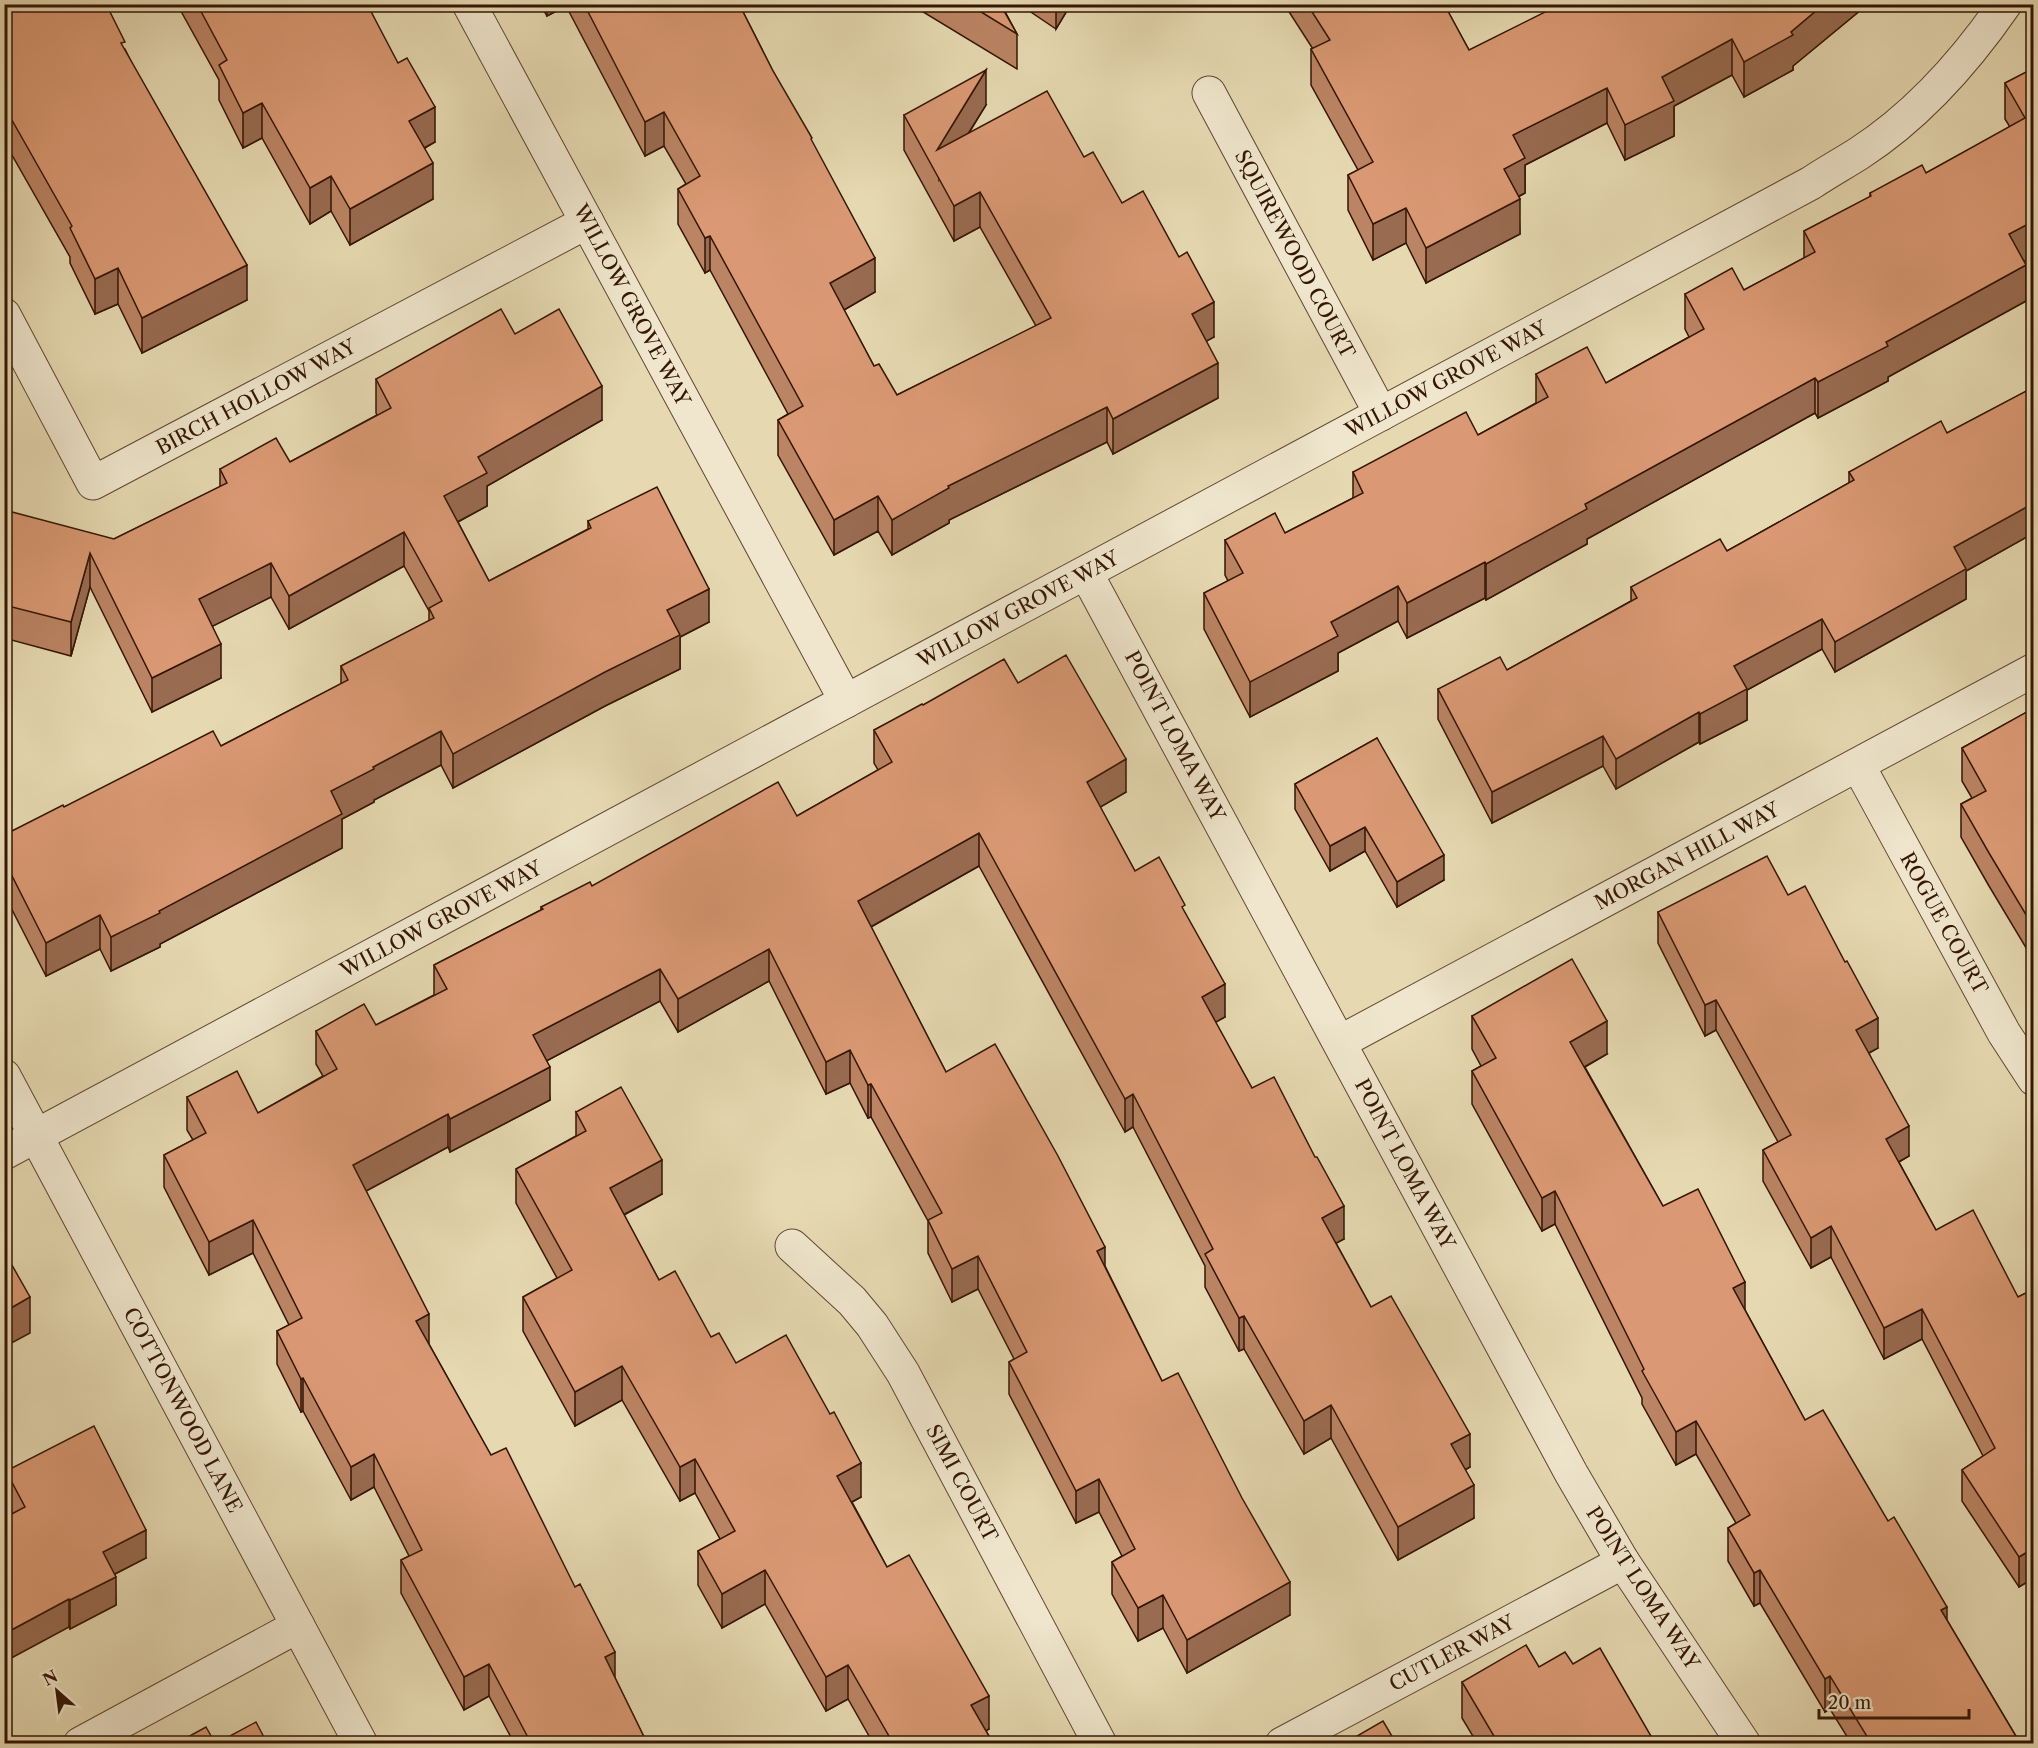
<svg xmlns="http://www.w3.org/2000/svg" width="2038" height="1748" viewBox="0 0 2038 1748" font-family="'Libre Caslon Text',serif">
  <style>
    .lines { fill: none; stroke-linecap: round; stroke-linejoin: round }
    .minor-casing { stroke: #614730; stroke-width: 35 }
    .tertiary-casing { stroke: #614730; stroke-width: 35 }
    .minor { stroke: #efe6cd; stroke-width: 33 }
    .tertiary { stroke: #efe6cd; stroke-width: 33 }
    .wall { fill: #bb8464; stroke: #351604; stroke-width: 1.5 }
    .shaded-wall { fill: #996b51; stroke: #351604; stroke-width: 1.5 }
    .building { fill: #da9974; stroke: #351604; stroke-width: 1.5 }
    .labels { text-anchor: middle; stroke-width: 5; stroke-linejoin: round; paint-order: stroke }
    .street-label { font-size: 20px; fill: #351604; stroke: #efe6cd }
  </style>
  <rect width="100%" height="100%" fill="#e6d9b2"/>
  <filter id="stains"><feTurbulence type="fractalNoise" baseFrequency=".00333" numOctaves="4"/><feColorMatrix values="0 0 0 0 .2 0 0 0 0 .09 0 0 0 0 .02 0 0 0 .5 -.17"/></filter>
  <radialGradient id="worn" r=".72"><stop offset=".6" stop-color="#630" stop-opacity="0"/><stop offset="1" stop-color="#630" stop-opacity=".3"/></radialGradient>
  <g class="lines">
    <!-- minor casing -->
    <g class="minor-casing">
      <g id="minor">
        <polyline points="469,4 846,701"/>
        <polyline points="1209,93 1381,414"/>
        <polyline points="4,315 93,483 587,222"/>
        <polyline points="1086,573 1571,1473 1623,1562 1744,1744"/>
        <polyline points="1858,765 2004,1033 2034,1079"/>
        <polyline points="1340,1042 2034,670"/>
        <path d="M4,1153l1807,-970c15,-10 31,-19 47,-29 59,-38 107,-92 147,-150"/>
        <polyline points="792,1246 852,1301 872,1325 903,1373 1100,1744"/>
        <polyline points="80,1744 298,1626"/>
        <polyline points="1282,1744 1623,1562"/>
      </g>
    </g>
    <!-- tertiary casing -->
    <g class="tertiary-casing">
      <polyline id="tertiary" points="4,1076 361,1744"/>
    </g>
    <!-- minor -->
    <use href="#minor" class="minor"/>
    <!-- tertiary -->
    <use href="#tertiary" class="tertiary"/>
  </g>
  <!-- wall -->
  <g class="wall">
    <polygon points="4,4 125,49 247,300 142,353 118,304 95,314 70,263 70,257 4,141"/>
    <polygon points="177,4 367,4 435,142 425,148 433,199 350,245 331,211 310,224 262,138 243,148 219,100 219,80"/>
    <polygon points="540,4 739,4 773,71 812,142 875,292 844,310 874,366 897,395 1036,326 980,227 954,241 904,150 904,115 986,105 969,133 1084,157 1122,203 1214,337 1206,341 1218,398 1113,454 1107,442 949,520 949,523 892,555 878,531 834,555 778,455 778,420 788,414 710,270 705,273 678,224 678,189 686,184 664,146 645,156 566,6 547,16"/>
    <polygon points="910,4 1001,4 1017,34 1017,69"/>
    <polygon points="1019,4 1071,4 1056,29"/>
    <polygon points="1284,4 1444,4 1469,50 1868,4 1793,66 1793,70 1744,97 1732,75 1674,106 1674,136 1625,160 1607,123 1525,165 1525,193 1518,197 1520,234 1426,283 1406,243 1373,260 1348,210 1348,175 1358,170 1311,85 1311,49 1313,49"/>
    <polygon points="2034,68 2034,256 2024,261 2026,301 1888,377 1888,381 1818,418 1815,413 1587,539 1587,544 1486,600 1485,598 1407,638 1398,621 1338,653 1338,671 1250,717 1204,629 1204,593 1228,581 1225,575 1225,540 1285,533 1353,498 1353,472 1478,435 1536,403 1536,374 1606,383 1689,337 1685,329 1685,294 1744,290 1804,258 1804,231 1870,197 1870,193 1926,173 2010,127 2005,119 2005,83"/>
    <polygon points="515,334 602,420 487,486 487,506 458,522 489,581 588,529 588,521 709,622 680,637 680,669 605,706 453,788 441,765 374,800 374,802 342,819 342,848 160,944 160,947 111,971 100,949 46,976 4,894 4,835 64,807 221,746 341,684 341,666 429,621 429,611 404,566 289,629 271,597 212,626 221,678 152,712 90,587 71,656 4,638 4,531 114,539 220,487 220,469 290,462 377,415 376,413 376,379"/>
    <polygon points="2034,387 2034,533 1966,571 1966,599 1835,672 1822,649 1747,690 1747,720 1700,744 1699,742 1616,789 1603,766 1492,823 1438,719 1438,689 1507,670 1631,601 1631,587 1727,551 1849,483 1849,472 1947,433"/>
    <polygon points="1018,683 1126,792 1100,807 1135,871 1185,913 1225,1017 1215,1022 1252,1088 1344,1239 1336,1243 1371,1307 1470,1467 1465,1470 1474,1518 1398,1560 1331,1438 1304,1454 1244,1349 1239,1351 1205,1287 1205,1266 1133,1127 1125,1132 979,866 871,927 946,1072 1105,1266 1162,1381 1290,1615 1187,1673 1163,1628 1138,1641 1112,1594 1112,1562 1122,1556 1099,1512 1076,1523 1009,1394 1009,1362 1014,1359 978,1289 952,1302 928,1253 928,1221 871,1117 868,1118 850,1083 826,1094 769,981 678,1032 660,1001 546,1061 550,1100 450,1152 448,1147 366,1191 429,1344 615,1678 647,1743 514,1743 489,1696 464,1710 401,1593 401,1560 409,1556 374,1487 351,1500 303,1411 301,1412 277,1364 277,1331 289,1325 253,1253 209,1275 164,1187 164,1155 193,1140 187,1130 187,1097 258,1113 323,1076 316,1064 316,1031 376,1025 434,995 434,965 541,910 541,907 592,886 797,816 878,770 874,763 874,730 923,705"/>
    <polygon points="2034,708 2034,961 1989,886 1961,837 1961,804 1972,798 1962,781 1962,748"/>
    <polygon points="1377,738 1444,880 1397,907 1365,851 1330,871 1295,809 1295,784"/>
    <polygon points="1788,895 1878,1048 1869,1053 1909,1156 1899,1162 1936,1230 2018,1297 2034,1289 2034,1578 2019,1587 1962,1501 1962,1470 1983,1456 1922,1339 1884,1359 1831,1257 1811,1268 1763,1181 1763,1150 1778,1142 1716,1030 1705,1036 1658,943 1658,912"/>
    <polygon points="1472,1016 1607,1054 1585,1067 1663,1206 1745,1310 1805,1420 1888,1521 2020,1743 1851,1743 1830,1709 1825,1712 1760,1603 1754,1606 1728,1561 1728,1528 1736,1523 1696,1454 1676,1465 1642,1404 1642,1398 1555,1224 1542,1231 1472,1104 1472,1071 1481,1066 1472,1049"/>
    <polygon points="576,1112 662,1194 624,1215 659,1280 711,1337 861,1497 852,1502 887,1567 989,1729 986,1731 993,1743 873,1743 848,1699 826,1711 765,1604 722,1628 698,1585 698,1551 720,1539 695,1493 680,1501 622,1400 575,1426 523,1331 523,1297 557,1278 516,1203 516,1169 576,1136"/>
    <polygon points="6,1471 146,1558 115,1574 116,1605 70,1629 6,1500"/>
    <polygon points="1573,1664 1655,1743 1477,1743 1462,1718 1462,1682 1539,1667"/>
  </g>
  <!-- shaded-wall -->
  <g class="shaded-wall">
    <polygon points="547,4 566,4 566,6 547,16"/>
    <polygon points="1056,4 1071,4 1056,29"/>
    <polygon points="1824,4 1868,4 1793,66 1793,70 1744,97 1744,62 1791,32"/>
    <polygon points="1732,39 1732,75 1674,106 1674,136 1625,160 1625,125 1662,77"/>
    <polygon points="986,70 986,105 939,180 937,150"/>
    <polygon points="1607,88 1607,123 1525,165 1525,193 1504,204 1504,169 1513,135"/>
    <polygon points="262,103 262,138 243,148 243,113"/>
    <polygon points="435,107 435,142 409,156 409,121"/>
    <polygon points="664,112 664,146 645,156 645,122"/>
    <polygon points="433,163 433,199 350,245 350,209"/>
    <polygon points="331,176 331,211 310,224 310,188"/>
    <polygon points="980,192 980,227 954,241 954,206"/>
    <polygon points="1520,199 1520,234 1426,283 1426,248"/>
    <polygon points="1406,208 1406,243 1373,260 1373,224"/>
    <polygon points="2034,221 2034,256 2009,270 2009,234"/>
    <polygon points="710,236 710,270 705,273 705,238"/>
    <polygon points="875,258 875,292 830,318 830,283"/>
    <polygon points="247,265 247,300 142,353 142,318"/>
    <polygon points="2026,265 2026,301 1888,377 1888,381 1818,418 1818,382 1886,342"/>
    <polygon points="118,268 118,304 95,314 95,279"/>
    <polygon points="1214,302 1214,337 1192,349 1192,314"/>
    <polygon points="1218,363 1218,398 1113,454 1113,419"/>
    <polygon points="1815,378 1815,413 1587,539 1587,544 1486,600 1486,564 1585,504"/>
    <polygon points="602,386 602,420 487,486 487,506 444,529 444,496 478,457"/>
    <polygon points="1107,407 1107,442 949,520 949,523 892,555 892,520 948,486"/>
    <polygon points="878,496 878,531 834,555 834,520"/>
    <polygon points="2034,503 2034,533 1966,571 1966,599 1835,672 1835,642 1954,547"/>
    <polygon points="404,532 404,566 289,629 289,596"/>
    <polygon points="90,553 90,587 71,656 71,622"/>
    <polygon points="1485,562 1485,598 1407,638 1407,603"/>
    <polygon points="271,563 271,597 199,633 199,599"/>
    <polygon points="1398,586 1398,621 1338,653 1338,671 1250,717 1250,682 1331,622"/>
    <polygon points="709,589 709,622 680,637 680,669 605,706 453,788 453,754 667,610"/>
    <polygon points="1822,619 1822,649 1747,690 1747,720 1700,744 1700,714 1734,666"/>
    <polygon points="221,644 221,678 152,712 152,678"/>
    <polygon points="1699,712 1699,742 1616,789 1616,759"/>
    <polygon points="441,731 441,765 374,800 374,802 342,819 342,848 160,944 160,947 111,971 111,937 159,911 331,791 373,767"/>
    <polygon points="1603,736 1603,766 1492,823 1492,792"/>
    <polygon points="1126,759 1126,792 1087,815 1087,782"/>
    <polygon points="1365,827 1365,851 1330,871 1330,846"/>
    <polygon points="979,833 979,866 858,934 858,901"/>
    <polygon points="1444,855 1444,880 1397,907 1397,882"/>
    <polygon points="100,915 100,949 46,976 46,943"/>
    <polygon points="769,949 769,981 678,1032 678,999"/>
    <polygon points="660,969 660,1001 533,1068 533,1035"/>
    <polygon points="1225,984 1225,1017 1202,1030 1202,997"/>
    <polygon points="1716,1000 1716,1030 1705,1036 1705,1005"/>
    <polygon points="1878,1018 1878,1048 1856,1060 1856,1030"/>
    <polygon points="1607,1021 1607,1054 1570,1075 1570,1042"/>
    <polygon points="850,1050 850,1083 826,1094 826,1062"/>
    <polygon points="550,1067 550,1100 450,1152 450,1119"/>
    <polygon points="871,1084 871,1117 868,1118 868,1085"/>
    <polygon points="1133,1094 1133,1127 1125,1132 1125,1099"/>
    <polygon points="448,1114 448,1147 353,1198 353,1165"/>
    <polygon points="1909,1126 1909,1156 1886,1169 1886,1139"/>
    <polygon points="662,1160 662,1194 610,1222 610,1188"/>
    <polygon points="1555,1191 1555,1224 1542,1231 1542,1198"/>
    <polygon points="1344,1206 1344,1239 1322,1251 1322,1218"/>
    <polygon points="253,1220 253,1253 209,1275 209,1242"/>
    <polygon points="1831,1226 1831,1257 1811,1268 1811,1238"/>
    <polygon points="1105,1247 1105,1280 1097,1251"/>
    <polygon points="978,1256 978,1289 952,1302 952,1269"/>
    <polygon points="1745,1282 1745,1315 1733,1288"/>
    <polygon points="30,1297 30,1333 4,1347 4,1312"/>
    <polygon points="1922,1309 1922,1339 1884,1359 1884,1328"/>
    <polygon points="429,1314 429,1347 416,1321"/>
    <polygon points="1244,1316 1244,1349 1239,1351 1239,1318"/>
    <polygon points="622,1366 622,1400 575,1426 575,1392"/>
    <polygon points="303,1378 303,1411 301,1412 301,1379"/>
    <polygon points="1331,1405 1331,1438 1304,1454 1304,1421"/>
    <polygon points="1696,1421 1696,1454 1676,1465 1676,1432"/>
    <polygon points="1470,1434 1470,1467 1451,1477 1451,1444"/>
    <polygon points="374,1454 374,1487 351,1500 351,1467"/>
    <polygon points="695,1459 695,1493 680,1501 680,1467"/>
    <polygon points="861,1463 861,1497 837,1510 837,1476"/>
    <polygon points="1099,1479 1099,1512 1076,1523 1076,1491"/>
    <polygon points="1474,1485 1474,1518 1398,1560 1398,1527"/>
    <polygon points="146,1530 146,1558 103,1580 103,1552"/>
    <polygon points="2034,1548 2034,1578 2019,1587 2019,1557"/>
    <polygon points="765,1570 765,1604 722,1628 722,1594"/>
    <polygon points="1760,1570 1760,1603 1754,1606 1754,1573"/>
    <polygon points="116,1577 116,1605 70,1629 70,1600"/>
    <polygon points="1290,1582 1290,1615 1187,1673 1187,1640"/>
    <polygon points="1163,1595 1163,1628 1138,1641 1138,1608"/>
    <polygon points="69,1599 69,1627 4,1662 4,1634"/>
    <polygon points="1947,1607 1947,1640 1941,1610"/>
    <polygon points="615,1652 615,1685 605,1657"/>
    <polygon points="489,1664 489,1696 464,1710 464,1677"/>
    <polygon points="848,1665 848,1699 826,1711 826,1677"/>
    <polygon points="1830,1676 1830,1709 1825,1712 1825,1679"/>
    <polygon points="989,1696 989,1729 971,1739 971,1705"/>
  </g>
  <!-- building -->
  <g class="building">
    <polygon points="4,4 106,4 125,42 121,43 247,265 142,318 118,268 95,279 70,228 72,226 4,106"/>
    <polygon points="197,4 367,4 398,63 407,58 435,107 409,121 433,163 350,209 331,176 310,188 262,103 243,113 219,65 227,60"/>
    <polygon points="584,4 739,4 773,71 812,138 811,139 875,258 830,283 874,366 879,364 897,395 1051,318 980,192 954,206 904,115 986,70 937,150 1047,91 1084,157 1093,152 1122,203 1143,191 1179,257 1187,252 1214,302 1192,314 1218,363 1113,419 1107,407 948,486 949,488 892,520 878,496 834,520 778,420 803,406 710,236 705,238 678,189 700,176 664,112 645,122"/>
    <polygon points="968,4 1000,4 1017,34"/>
    <polygon points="1307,4 1444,4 1469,50 1561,4 1824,4 1791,32 1793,35 1744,62 1732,39 1662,77 1674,101 1625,125 1607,88 1513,135 1525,158 1504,169 1520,199 1426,248 1406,208 1373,224 1348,175 1373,162 1311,49 1330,40"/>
    <polygon points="2034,68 2034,221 2009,234 2026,265 1886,342 1888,346 1818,382 1815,378 1585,504 1587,509 1486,564 1485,562 1407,603 1398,586 1331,622 1338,636 1250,682 1204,593 1243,573 1225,540 1275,513 1285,533 1363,493 1353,472 1466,412 1478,435 1548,397 1536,374 1587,347 1606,383 1704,329 1685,294 1732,268 1744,290 1815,252 1804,231 1871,196 1870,193 1922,165 1926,173 2025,118 2005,83"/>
    <polygon points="501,309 515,334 559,309 602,386 478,457 487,473 444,496 489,581 591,528 588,521 657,487 709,589 667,610 680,635 605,672 453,754 441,731 373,767 374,769 331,791 342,814 159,911 160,913 111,937 100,915 46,943 4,860 4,835 63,805 64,807 213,731 221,746 348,680 341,666 434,618 429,608 442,601 404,532 289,596 271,563 199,599 221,644 152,678 90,553 71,622 4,605 4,531 7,531 12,512 114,539 227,483 220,469 276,438 290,462 391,408 376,379"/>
    <polygon points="2034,387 2034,503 1954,547 1966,569 1835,642 1822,619 1734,666 1747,689 1700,714 1699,712 1616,759 1603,736 1492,792 1438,689 1500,657 1507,670 1637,598 1631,587 1720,539 1727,551 1854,480 1849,472 1941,421 1947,433"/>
    <polygon points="1066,655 1126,759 1087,782 1135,871 1159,857 1185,905 1182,907 1225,984 1202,997 1252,1088 1274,1077 1315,1157 1317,1157 1344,1206 1322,1218 1371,1307 1391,1296 1449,1397 1470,1434 1451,1444 1474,1485 1398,1527 1331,1405 1304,1421 1244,1316 1239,1318 1205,1254 1213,1249 1133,1094 1125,1099 979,833 858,901 946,1072 995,1044 1058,1156 1105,1247 1097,1251 1162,1381 1178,1373 1242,1498 1290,1582 1187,1640 1163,1595 1138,1608 1112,1562 1135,1549 1099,1479 1076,1491 1009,1362 1027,1352 978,1256 952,1269 928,1220 942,1213 871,1084 868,1085 850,1050 826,1062 769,949 678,999 660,969 533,1035 550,1067 450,1119 448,1114 353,1165 429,1314 416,1321 491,1455 506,1448 575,1587 580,1584 615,1652 605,1657 647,1743 531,1743 489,1664 464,1677 401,1560 422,1550 374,1454 351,1467 303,1378 301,1379 277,1331 302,1318 253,1220 209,1242 164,1155 206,1133 187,1097 237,1071 258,1113 337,1069 316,1031 364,1004 376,1025 447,989 434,965 543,909 541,907 590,882 592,886 778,782 797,816 892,762 874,730 922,704 923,705 1004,659 1018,683"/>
    <polygon points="2034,708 2034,928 1989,853 1961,804 1986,791 1962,748"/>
    <polygon points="1377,738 1444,855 1397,882 1365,827 1330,846 1295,784"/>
    <polygon points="1767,856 1788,895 1805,886 1845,962 1847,961 1878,1018 1856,1030 1909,1126 1886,1139 1936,1230 1973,1210 2018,1297 2034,1289 2034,1548 2019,1557 1962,1470 1995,1448 1922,1309 1884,1328 1831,1226 1811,1238 1763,1150 1791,1135 1716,1000 1705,1005 1658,912"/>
    <polygon points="1572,959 1607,1021 1570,1042 1663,1206 1698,1189 1745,1282 1733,1288 1805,1420 1823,1410 1888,1521 1894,1517 1947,1607 1941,1610 2020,1743 1871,1743 1830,1676 1825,1679 1760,1570 1754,1573 1728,1528 1750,1515 1696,1421 1676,1432 1642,1371 1644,1369 1555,1191 1542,1198 1472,1071 1496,1058 1472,1016"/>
    <polygon points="621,1087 662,1160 610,1188 659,1280 675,1271 711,1337 719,1333 736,1363 786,1335 830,1414 834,1412 861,1463 837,1476 887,1567 909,1555 989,1696 971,1705 993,1743 893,1743 848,1665 826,1677 765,1570 722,1594 698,1551 735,1531 695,1459 680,1467 622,1366 575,1392 523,1297 572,1270 516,1169 586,1131 576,1112"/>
    <polygon points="4,1251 30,1297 4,1312"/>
    <polygon points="94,1426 146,1530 103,1552 116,1577 70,1600 69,1599 4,1634 4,1518 25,1507 6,1471"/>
    <polygon points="1526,1645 1539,1667 1565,1652 1573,1664 1600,1648 1655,1743 1498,1743 1462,1682"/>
    <polygon points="1383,1721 1396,1743 1345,1743"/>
    <polygon points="256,1722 267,1743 217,1743"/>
    <polygon points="206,1727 215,1743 177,1743"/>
  </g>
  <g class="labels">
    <!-- street labels -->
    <g class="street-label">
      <text transform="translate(1295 254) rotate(62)" y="7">SQUIREWOOD COURT</text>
      <text transform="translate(632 305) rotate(62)" y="7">WILLOW GROVE WAY</text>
      <text transform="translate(1446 379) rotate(-28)" y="7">WILLOW GROVE WAY</text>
      <text transform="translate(256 397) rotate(-28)" y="7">BIRCH HOLLOW WAY</text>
      <text transform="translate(1018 609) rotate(-28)" y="7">WILLOW GROVE WAY</text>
      <text transform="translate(1175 736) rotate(62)" y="7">POINT LOMA WAY</text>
      <text transform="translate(1687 856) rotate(-28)" y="7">MORGAN HILL WAY</text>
      <text transform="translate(441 919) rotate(-28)" y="7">WILLOW GROVE WAY</text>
      <text transform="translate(1944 923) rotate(61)" y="7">ROGUE COURT</text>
      <text transform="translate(1405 1164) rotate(62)" y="7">POINT LOMA WAY</text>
      <text transform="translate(183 1410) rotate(62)" y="7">COTTONWOOD LANE</text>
      <text transform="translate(962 1483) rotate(62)" y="7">SIMI COURT</text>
      <text transform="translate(1643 1588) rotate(57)" y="7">POINT LOMA WAY</text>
      <text transform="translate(1452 1653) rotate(-28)" y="7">CUTLER WAY</text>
    </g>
  </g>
  <!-- margin -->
  <rect width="2038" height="1748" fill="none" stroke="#e6d9b2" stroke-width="24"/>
  <rect x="6" y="6" width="2026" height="1736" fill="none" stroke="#351604" stroke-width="3"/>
  <rect x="12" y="12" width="2014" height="1724" fill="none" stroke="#351604" stroke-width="1.5"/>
  <!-- north arrow -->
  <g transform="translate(57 1691) rotate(332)" stroke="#efe6cd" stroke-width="4.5" paint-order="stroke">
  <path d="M0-4.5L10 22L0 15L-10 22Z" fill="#351604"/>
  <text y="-9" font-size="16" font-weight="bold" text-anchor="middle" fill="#351604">N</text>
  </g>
  <!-- scale -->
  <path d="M1819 1709v9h150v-9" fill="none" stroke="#351604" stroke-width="3"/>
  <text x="1828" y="1709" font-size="18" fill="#351604" stroke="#efe6cd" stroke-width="4.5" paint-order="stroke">20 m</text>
  <rect width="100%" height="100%" filter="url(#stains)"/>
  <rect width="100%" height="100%" fill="url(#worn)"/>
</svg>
